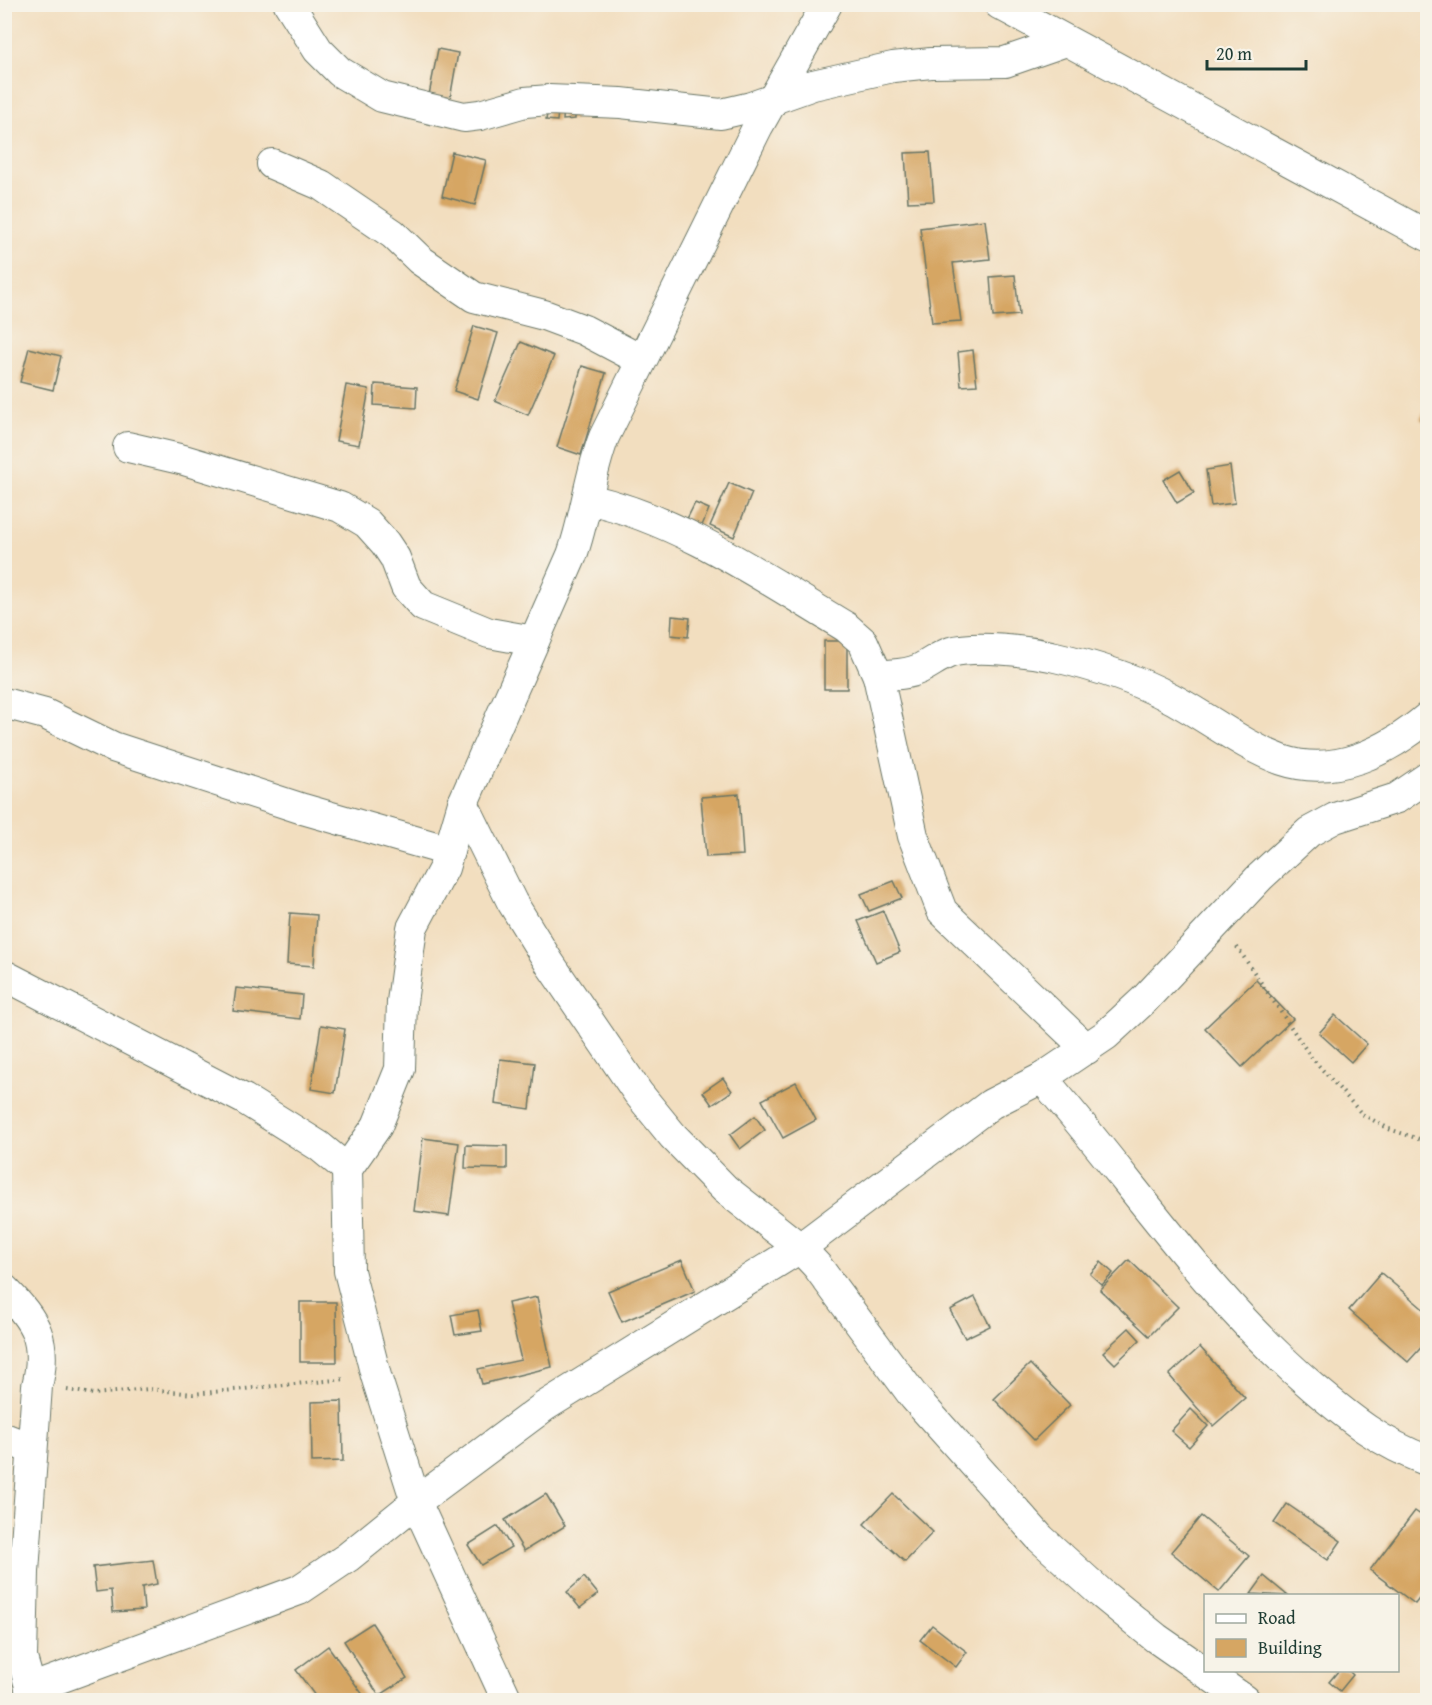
<svg xmlns="http://www.w3.org/2000/svg" width="1432" height="1705" viewBox="0 0 1432 1705" font-family="'Gentium Book Plus',serif">
  <style>
    .building { fill: #d6a663 }
    .lines { fill: none; stroke-linecap: round; stroke-linejoin: round }
    .street-casing { stroke: #697565; stroke-width: 32 }
    .path { stroke: #697565; stroke-width: 4; stroke-dasharray: 1.5 4.5; stroke-linecap: butt }
    .street { stroke: #fff; stroke-width: 30 }
  </style>
  <rect width="100%" height="100%" fill="#f7f3e8"/>
  <filter id="ink" filterUnits="userSpaceOnUse"><feTurbulence type="fractalNoise" baseFrequency=".0167" numOctaves="2"/><feDisplacementMap in="SourceGraphic" scale="12" xChannelSelector="R" yChannelSelector="G"/><feConvolveMatrix kernelMatrix="1 2 1 2 8 2 1 2 1" color-interpolation-filters="sRGB"/></filter>
  <filter id="wash" filterUnits="userSpaceOnUse"><feTurbulence type="fractalNoise" baseFrequency=".008" numOctaves="4" result="noise"/><feDisplacementMap in="SourceGraphic" scale="24" xChannelSelector="R" yChannelSelector="G"/><feGaussianBlur stdDeviation="1.35" result="paint"/><feColorMatrix in="noise" values="0 0 0 0 0 0 0 0 0 0 0 0 0 0 0 0 0 1.4 0 .05"/><feComposite in="paint" operator="in"/></filter>
  <g filter="url(#wash)">
    <rect width="100%" height="100%" fill="#f2debf"/>
    <g id="blocks">
      <!-- building -->
      <g class="building">
        <polygon points="438,49 458,53 450,99 429,95"/>
        <polygon points="564,106 575,106 575,119 563,120"/>
        <polygon points="548,108 558,111 557,121 546,120"/>
        <polygon points="452,152 486,160 475,205 442,196"/>
        <polygon points="930,152 934,201 908,202 905,153"/>
        <polygon points="985,220 990,259 953,263 961,321 932,323 920,228"/>
        <polygon points="1015,275 1019,315 993,317 990,277"/>
        <polygon points="474,326 498,333 478,399 454,391"/>
        <polygon points="521,342 554,356 528,415 495,401"/>
        <polygon points="29,348 61,356 53,390 20,382"/>
        <polygon points="973,350 977,385 961,386 958,352"/>
        <polygon points="582,366 606,373 581,455 557,447"/>
        <polygon points="375,384 417,387 416,408 374,405"/>
        <polygon points="346,385 369,389 359,445 336,441"/>
        <polygon points="1428,405 1428,424 1420,419"/>
        <polygon points="1230,466 1235,503 1211,506 1206,470"/>
        <polygon points="1180,470 1194,493 1177,503 1163,480"/>
        <polygon points="729,483 752,493 734,537 710,526"/>
        <polygon points="695,503 709,509 701,528 686,521"/>
        <polygon points="672,616 690,618 688,637 671,635"/>
        <rect x="824" y="641" width="23" height="48"/>
        <polygon points="739,794 743,855 706,857 701,797"/>
        <polygon points="894,881 902,898 869,911 861,894"/>
        <polygon points="883,911 900,952 876,962 858,921"/>
        <polygon points="290,913 317,915 314,966 287,964"/>
        <polygon points="1256,980 1293,1019 1242,1067 1205,1028"/>
        <polygon points="236,988 302,995 300,1019 233,1011"/>
        <polygon points="1335,1015 1367,1044 1351,1062 1319,1033"/>
        <polygon points="321,1025 345,1029 335,1093 311,1089"/>
        <polygon points="500,1059 535,1063 530,1109 495,1104"/>
        <polygon points="723,1078 732,1091 712,1105 703,1092"/>
        <polygon points="796,1082 816,1120 783,1138 762,1100"/>
        <polygon points="755,1116 765,1130 740,1149 730,1135"/>
        <polygon points="423,1138 459,1143 449,1216 414,1211"/>
        <polygon points="466,1145 507,1146 507,1169 465,1168"/>
        <polygon points="682,1260 695,1291 622,1322 608,1291"/>
        <polygon points="1129,1260 1178,1307 1149,1336 1100,1290"/>
        <polygon points="1101,1262 1113,1273 1102,1285 1090,1274"/>
        <polygon points="1381,1273 1428,1313 1428,1340 1408,1362 1349,1310"/>
        <polygon points="537,1297 552,1367 482,1384 478,1369 521,1360 508,1303"/>
        <polygon points="975,1297 990,1326 965,1338 950,1310"/>
        <polygon points="300,1302 336,1302 337,1362 300,1362"/>
        <polygon points="478,1310 482,1331 455,1335 451,1315"/>
        <polygon points="1129,1328 1140,1340 1115,1364 1103,1352"/>
        <polygon points="1200,1347 1245,1398 1213,1426 1169,1375"/>
        <polygon points="1030,1364 1070,1405 1034,1440 994,1399"/>
        <polygon points="342,1401 343,1461 312,1462 311,1402"/>
        <polygon points="1191,1409 1208,1426 1189,1447 1171,1431"/>
        <polygon points="546,1494 565,1526 524,1551 505,1520"/>
        <polygon points="893,1494 933,1532 905,1562 864,1524"/>
        <polygon points="1287,1504 1341,1541 1328,1560 1274,1523"/>
        <polygon points="1415,1511 1428,1520 1428,1587 1415,1604 1370,1570"/>
        <polygon points="1201,1516 1249,1556 1219,1592 1171,1552"/>
        <polygon points="498,1526 511,1547 481,1565 468,1545"/>
        <polygon points="153,1560 157,1584 142,1587 144,1610 113,1612 111,1590 96,1592 93,1567"/>
        <polygon points="1264,1576 1288,1596 1251,1594"/>
        <polygon points="584,1577 598,1594 580,1608 567,1592"/>
        <polygon points="372,1623 407,1678 379,1696 344,1641"/>
        <polygon points="932,1625 967,1652 956,1667 920,1640"/>
        <polygon points="328,1646 366,1699 363,1700 318,1700 296,1670"/>
        <polygon points="1339,1670 1348,1670 1353,1675 1340,1691 1329,1682"/>
      </g>
    </g>
  </g>
  <g filter="url(#ink)">
    <use href="#blocks" fill-opacity="0" stroke="#697565" stroke-width="1.5"/>
    <g class="lines">
      <!-- street casing -->
      <g class="street-casing">
        <g id="street">
          <polyline points="289,4 318,50 340,72 382,97 464,117 480,115 525,102 549,100 621,103 721,114 751,107 813,85 893,67 931,63 1005,62 1063,42"/>
          <polyline points="999,4 1428,236"/>
          <polyline points="272,164 321,185 393,234 420,260 474,297 544,315 584,330 641,360"/>
          <polyline points="128,447 184,460 340,507 367,523 385,543 395,558 406,587 423,606 489,633 534,641"/>
          <path d="M588,499c93,21 176,79 258,128l17,15 15,34 35,160 29,75 145,138"/>
          <path d="M878,676c14,-2 29,-1 41,-7 11,-5 20,-13 32,-17 25,-7 74,-1 100,4 40,9 83,22 120,42 36,19 72,48 111,62 53,18 106,-9 146,-43"/>
          <polyline points="4,703 45,714 113,747 303,809 449,851"/>
          <polyline points="463,803 512,902 550,964 638,1093 673,1136 725,1189 800,1248 817,1266 914,1397 1040,1538 1102,1594 1156,1638 1245,1700"/>
          <polyline points="4,975 244,1099 319,1146 347,1169"/>
          <path d="M1042,1078c91,104 166,220 272,310 39,33 65,54 114,73"/>
          <path d="M4,1289c32,32 44,52 33,97l-13,186 -2,86 12,42"/>
          <polyline points="4,1438 32,1449"/>
          <polyline points="30,1689 299,1590 348,1557 416,1502 545,1406 800,1248 991,1104 1042,1078 1106,1035 1144,1000 1260,877 1309,832 1335,818 1397,798 1428,777"/>
          <path d="M507,1700l-91,-198 -40,-126 -27,-105 -2,-102 30,-43 23,-57 2,-67 10,-74 32,-60 19,-65 109,-248c14,-39 17,-79 32,-118l154,-311 69,-122"/>
        </g>
      </g>
      <!-- path -->
      <g class="path">
        <polyline points="1237,947 1311,1057 1362,1114 1389,1129 1428,1142"/>
        <polyline points="67,1390 94,1394 149,1389 193,1394 346,1379"/>
      </g>
      <!-- street -->
      <use href="#street" class="street"/>
    </g>
  </g>
  <!-- margin -->
  <rect width="1432" height="1705" fill="none" stroke="#f7f3e8" stroke-width="24"/>
  <!-- legend -->
  <rect x="1204" y="1594" width="195" height="78" fill="#f7f3e8" stroke="#a1aaa0" stroke-width="1.5"/>
  <rect x="1216" y="1614" width="30" height="9" fill="#ffffff" stroke="#a1aaa0" stroke-width="1.5"/>
  <text x="1258" y="1624" font-size="18" fill="#1f3d34">Road</text>
  <rect x="1216" y="1639" width="30" height="18" fill="#d6a663" stroke="#a1aaa0" stroke-width="1.5"/>
  <text x="1258" y="1654" font-size="18" fill="#1f3d34">Building</text>
  <!-- scale -->
  <path d="M1207 60v9h99v-9" fill="none" stroke="#1f3d34" stroke-width="3"/>
  <text x="1216" y="60" font-size="18" fill="#1f3d34" stroke="#f7f3e8" stroke-width="4.5" paint-order="stroke">20 m</text>
</svg>
